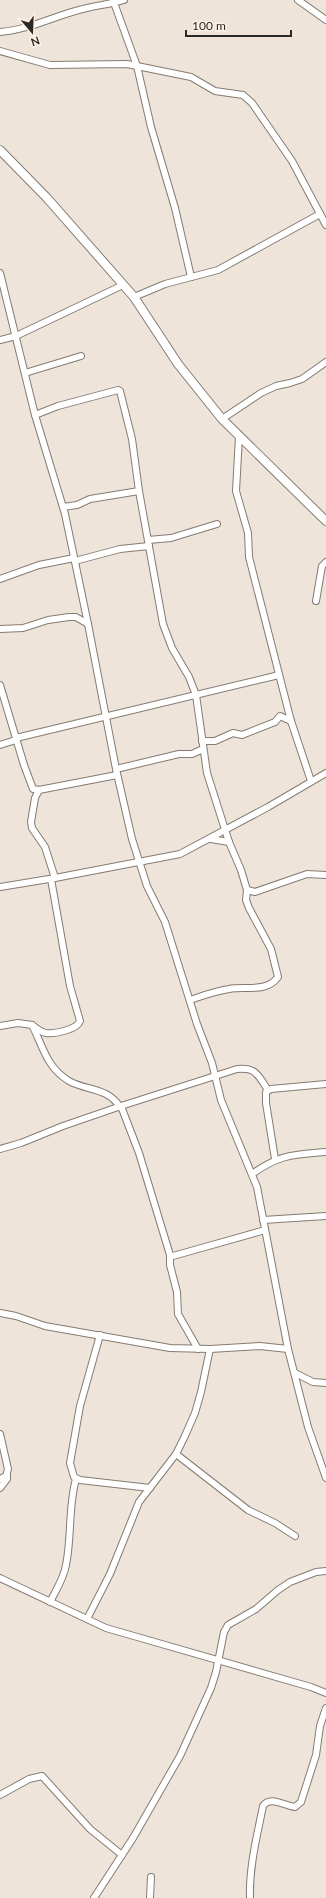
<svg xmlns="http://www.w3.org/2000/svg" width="326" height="1898" viewBox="0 0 326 1898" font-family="Lato,sans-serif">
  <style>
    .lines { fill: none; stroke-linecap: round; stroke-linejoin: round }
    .minor-casing { stroke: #857b72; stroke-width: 8 }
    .secondary-casing { stroke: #857b72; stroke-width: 10 }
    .minor { stroke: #fff; stroke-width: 6 }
    .secondary { stroke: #fff; stroke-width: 8 }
  </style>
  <rect width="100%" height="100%" fill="#efe4da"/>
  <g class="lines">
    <!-- minor casing -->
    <g class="minor-casing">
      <g id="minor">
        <polyline points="113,0 137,66 151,127 175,208 191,277"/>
        <polyline points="298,0 326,20"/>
        <path d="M0,32c30,-2 58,-18 87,-24 13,-3 24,-4 37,-8"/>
        <polyline points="0,51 50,65 127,64 191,77 215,91 243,95 252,103 292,161 326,225"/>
        <polyline points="0,273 35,415 65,514 88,624 116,769 132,839 147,886 165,922 197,1024 212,1063 221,1100 257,1187 288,1349 308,1427 326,1478"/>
        <polyline points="134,297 165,284 218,270 320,214"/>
        <polyline points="0,340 16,336 123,285"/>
        <polyline points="25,373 81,356"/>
        <polyline points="35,415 58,406 118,390 120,391 132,439 139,491 163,624 172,648 189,677 196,695 207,773 229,842 241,870 247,890 255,892 307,874 326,875"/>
        <polyline points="222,419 261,393 276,386 290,383 302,379 326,362"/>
        <polyline points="239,436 236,491 248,533 249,557 291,721 311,781"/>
        <polyline points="63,507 77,505 90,499 139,491"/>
        <polyline points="148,540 171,538 217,524"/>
        <polyline points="75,561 120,549 149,546"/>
        <polyline points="0,579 39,565 74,558"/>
        <polyline points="316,601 322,566 326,562"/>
        <polyline points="0,629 23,628 48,620 69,617 76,617 88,624"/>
        <polyline points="0,685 24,765 33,789 39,790 117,775"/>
        <polyline points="16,738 279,675"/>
        <polyline points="202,741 215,741 233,733 242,735 275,722 280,716 291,721"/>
        <polyline points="0,745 16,740"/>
        <polyline points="116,769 179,754 192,754 203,749"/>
        <polyline points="39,790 35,798 31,822 32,828 45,847 55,878"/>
        <polyline points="211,839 229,842"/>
        <polyline points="0,887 55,878 180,854 268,807 326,773"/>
        <path d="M190,1000c12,-4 25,-9 39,-11 15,-3 38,4 49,-12l-7,-28 -22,-41 -3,-8 1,-10"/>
        <path d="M32,1025c4,3 8,7 14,8 8,1 31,-3 34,-12l-10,-35 -19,-107"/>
        <path d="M0,1026l18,-3 14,2c11,21 14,42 37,56 18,10 38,6 51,26"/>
        <polyline points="121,1106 139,1153 170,1255 173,1256 265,1230"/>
        <path d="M0,1149l21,-6 42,-17 58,-20 116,-37c20,-2 21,7 31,21"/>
        <polyline points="275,1159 266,1103 266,1092 271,1089 326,1084"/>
        <path d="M252,1174c28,-20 41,-19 74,-22"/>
        <polyline points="263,1220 326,1216"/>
        <polyline points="170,1255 170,1265 177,1292 178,1314 198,1349"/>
        <polyline points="0,1313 16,1316 45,1326 170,1348 210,1349 260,1346 288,1349"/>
        <polyline points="100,1335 80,1406 70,1463 74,1477 80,1480 150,1488"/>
        <polyline points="295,1373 313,1382 326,1383"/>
        <polyline points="0,1434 8,1469 6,1476 0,1479"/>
        <polyline points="176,1454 248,1510 275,1523 295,1536"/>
        <polyline points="0,1488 7,1479 7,1474"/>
        <polyline points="0,1578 106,1628 311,1687 326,1693"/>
        <path d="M50,1602c6,-12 14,-24 16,-37 6,-29 2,-58 10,-86"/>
        <polyline points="87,1619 110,1574 139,1502 176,1454 184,1438 195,1413 201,1392 210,1349"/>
        <polyline points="0,1795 29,1779 42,1776 90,1829 122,1855"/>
        <polyline points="94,1898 133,1838 180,1756 211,1688 216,1672 224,1632 228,1625 256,1609 278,1590 290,1582 316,1572 326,1571"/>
        <polyline points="150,1898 151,1877"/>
        <path d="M250,1898c-1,-31 7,-62 13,-92 7,-11 22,0 32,1l6,-5 15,-47 4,-29 6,-18"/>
      </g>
    </g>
    <!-- secondary casing -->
    <g class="secondary-casing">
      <polyline id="secondary" points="0,150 47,198 134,297 178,364 222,419 326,521"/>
    </g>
    <!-- minor -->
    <use href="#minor" class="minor"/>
    <!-- secondary -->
    <use href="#secondary" class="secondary"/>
  </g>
  <!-- north arrow -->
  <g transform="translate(32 32) rotate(161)" stroke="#fdf1e7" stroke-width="3" paint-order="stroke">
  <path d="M0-3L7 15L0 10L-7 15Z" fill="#2c2824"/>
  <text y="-6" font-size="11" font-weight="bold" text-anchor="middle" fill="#2c2824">N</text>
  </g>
  <!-- scale -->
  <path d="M186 30v6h105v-6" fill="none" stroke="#2c2824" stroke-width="2"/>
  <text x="192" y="30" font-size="12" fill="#2c2824" stroke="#fdf1e7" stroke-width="3" paint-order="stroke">100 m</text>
</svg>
